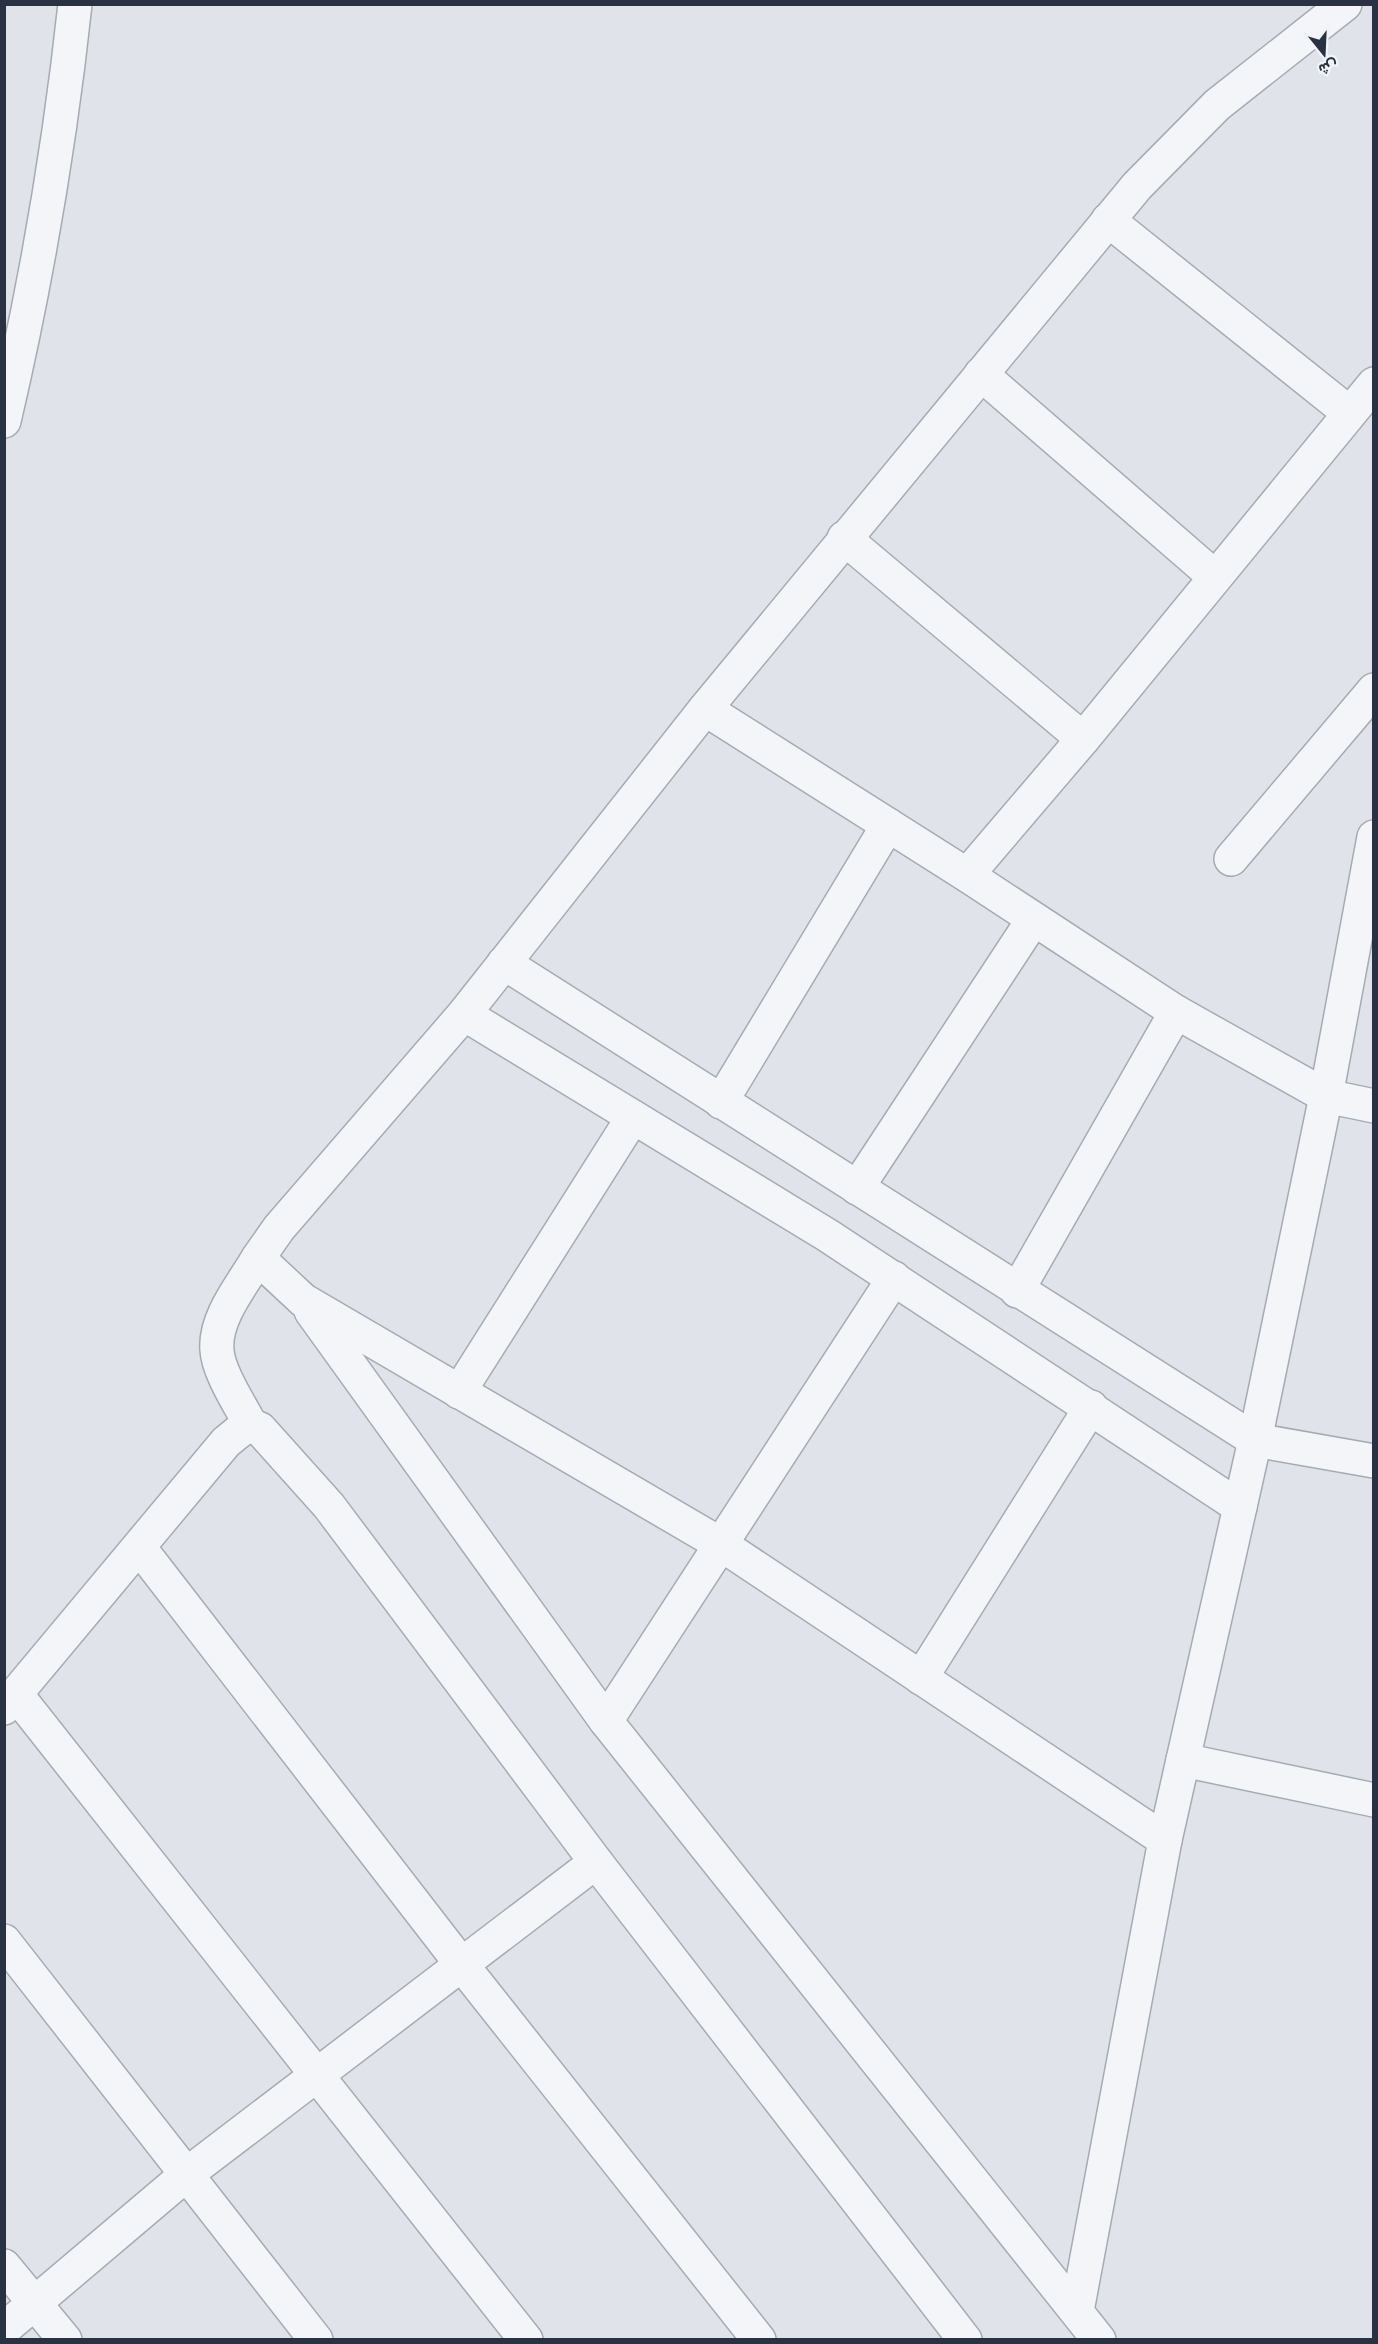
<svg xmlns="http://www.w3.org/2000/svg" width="1378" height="2344" viewBox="0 0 1378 2344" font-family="Inter,Vazirmatn,sans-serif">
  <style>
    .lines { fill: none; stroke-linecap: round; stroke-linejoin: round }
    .minor-casing { stroke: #a5abb4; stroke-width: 36 }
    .minor { stroke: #f3f5f8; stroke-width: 33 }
  </style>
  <rect width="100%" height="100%" fill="#e0e4ea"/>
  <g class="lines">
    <!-- minor casing -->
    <g class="minor-casing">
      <g id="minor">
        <polyline points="1108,220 1348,412"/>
        <polyline points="981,374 1215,577"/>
        <path d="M4,421c32,-137 56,-277 71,-417"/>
        <polyline points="844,538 1083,739"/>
        <polyline points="705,709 967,875 1176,1012 1326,1096 1374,1106"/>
        <polyline points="1231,859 1374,690"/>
        <polyline points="967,875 1083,739 1374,384"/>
        <polyline points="504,963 1255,1440 1374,1461"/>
        <polyline points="464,1014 827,1235 1240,1507"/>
        <polyline points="721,1102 888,825"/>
        <polyline points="857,1188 1033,920"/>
        <polyline points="1017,1291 1176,1012"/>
        <polyline points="311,1311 606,1721 1099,2340"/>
        <polyline points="459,1392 633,1117"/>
        <path d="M251,1426c-10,-20 -33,-54 -34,-76 -3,-32 26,-66 41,-92"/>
        <polyline points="139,1547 462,1965 759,2340"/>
        <polyline points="921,1678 1091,1407"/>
        <polyline points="16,1694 526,2340"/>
        <path d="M4,1708l222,-266c11,-8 20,-21 34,-13l69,77 267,356 369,478"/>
        <polyline points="606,1721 894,1278"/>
        <polyline points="1183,1760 1374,1800"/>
        <polyline points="1165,1840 722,1545 303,1300 258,1258 279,1228 464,1014 705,709 1137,186 1217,105 1345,4"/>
        <polyline points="4,1941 316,2340"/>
        <polyline points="4,2266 65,2340"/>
        <polyline points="1077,2311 1165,1840 1255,1440 1326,1096 1374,837"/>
        <polyline points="4,2329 187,2174 596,1862"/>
      </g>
    </g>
    <!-- minor -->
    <use href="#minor" class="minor"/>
  </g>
  <!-- border -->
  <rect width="1378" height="2344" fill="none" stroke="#283242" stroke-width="12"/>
  <!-- north arrow -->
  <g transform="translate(1324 54) rotate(162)" stroke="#f0f3f7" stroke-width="4.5" paint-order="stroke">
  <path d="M0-4.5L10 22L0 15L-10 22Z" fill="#283242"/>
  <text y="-9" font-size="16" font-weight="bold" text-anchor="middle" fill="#283242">ش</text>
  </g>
</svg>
